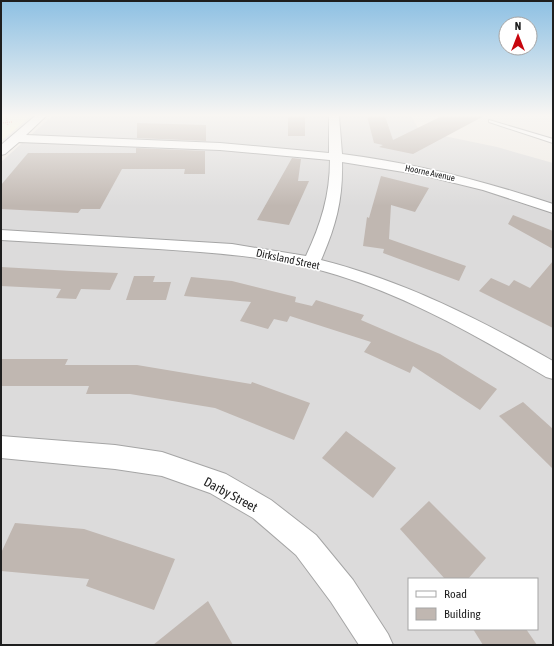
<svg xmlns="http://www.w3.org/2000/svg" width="554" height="646" viewBox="0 0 554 646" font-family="'Asap Condensed',sans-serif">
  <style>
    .residential { fill: #dcdbdb; fill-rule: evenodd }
    .education { fill: #fefddf }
    .building { fill: #c0b7b1 }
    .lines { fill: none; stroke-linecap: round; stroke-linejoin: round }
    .lane-casing { stroke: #a5a5a5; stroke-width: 2 }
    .street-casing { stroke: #a5a5a5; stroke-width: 2 }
    .path { stroke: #f6776f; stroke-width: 1.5; stroke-dasharray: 1 1; stroke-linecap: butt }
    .lane { fill: #fff; fill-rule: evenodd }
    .street { fill: #fff; fill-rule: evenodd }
    .labels { text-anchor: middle; stroke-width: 3.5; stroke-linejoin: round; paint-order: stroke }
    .far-street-label { font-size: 9px; fill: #1e1e1e; stroke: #fff }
    .street-label { font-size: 11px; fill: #1e1e1e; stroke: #fff }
    .near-street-label { font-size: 13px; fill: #1e1e1e; stroke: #fff }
  </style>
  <rect width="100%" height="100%" fill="#efebe5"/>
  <!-- residential -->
  <path class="residential" d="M52,116h359l9,15 77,16 56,16v482h-552v-483zM409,579h128v50h-128z"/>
  <!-- education -->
  <polygon class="education" points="1,116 31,116 1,141"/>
  <!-- building -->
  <g class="building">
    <rect x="288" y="116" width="17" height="20"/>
    <polygon points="367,116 385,116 393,140 442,116 484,116 413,154 379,147 383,145 374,143"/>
    <polygon points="137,123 206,125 206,141 137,138"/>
    <polygon points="136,148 205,151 205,174 184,174 185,169 122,169 100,209 81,209 78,213 1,209 1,185 28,153 136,153"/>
    <polygon points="292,158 301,159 298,181 309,181 289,225 257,220"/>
    <polygon points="381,176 429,188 415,212 391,205 389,239 466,266 459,281 383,253 384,249 363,246 367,217 369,218"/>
    <polygon points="513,215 553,231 553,249 508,224"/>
    <polygon points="553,261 553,328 479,291 491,278 509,286 514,280 530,288"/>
    <polygon points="1,267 72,271 118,273 110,290 81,289 76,299 56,298 61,289 1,286"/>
    <polygon points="134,276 155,276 153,282 171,282 166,300 126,300"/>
    <polygon points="191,277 232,281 296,297 295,302 312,306 316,300 364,315 361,320 440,354 497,389 480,410 413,366 410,373 364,352 371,342 290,316 287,322 274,319 268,329 240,321 251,302 184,296"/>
    <polygon points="1,359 68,359 65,365 137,365 251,384 252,382 310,403 294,440 215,408 130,394 86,394 89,386 1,386"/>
    <polygon points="523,402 553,429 553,469 499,416"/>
    <polygon points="346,431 396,468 373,498 322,458"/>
    <polygon points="429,501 486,558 468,579 445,579 400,529"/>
    <polygon points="15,523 84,529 175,559 154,610 86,586 89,579 1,571 1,553"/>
    <polygon points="208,601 233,645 153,645 194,612"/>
    <polygon points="473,629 526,629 537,645 483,645"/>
  </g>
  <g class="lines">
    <!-- lane casing -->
    <g class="lane-casing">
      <polygon id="lane" points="489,120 553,139 553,143 489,122"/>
    </g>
    <!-- street casing -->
    <g class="street-casing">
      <g id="street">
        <path d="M35,116h11l-20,19 194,8 109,10v-37h10l3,38c72,9 142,27 211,50v9l-70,-23 -61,-15 -80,-13c1,37 -6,64 -21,98 83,21 158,59 232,101v18l-7,-2c-67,-40 -135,-79 -209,-102 -58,-18 -119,-22 -179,-26 -52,-3 -105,-6 -157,-9v-10l231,14 74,12c15,-32 24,-61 24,-96l-110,-10 -201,-8 -14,12 -4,1v-10z"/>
        <polygon points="1,436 115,445 162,452 226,474 271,500 316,535 353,580 388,634 393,645 359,645 331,602 296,555 253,518 210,493 162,476 115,469 1,458"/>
      </g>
    </g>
    <!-- path -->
    <g class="path">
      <polyline points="6,116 8,126"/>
      <polyline points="1,123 12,122"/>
    </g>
    <!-- lane -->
    <use href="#lane" class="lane"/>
    <!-- street -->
    <use href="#street" class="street"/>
  </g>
  <!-- sky -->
  <linearGradient id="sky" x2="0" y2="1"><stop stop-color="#8dc0e3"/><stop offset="0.56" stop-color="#f8f6f3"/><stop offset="1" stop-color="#f8f6f3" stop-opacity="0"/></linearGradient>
  <rect width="554" height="206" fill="url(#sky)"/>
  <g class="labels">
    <!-- far-street labels -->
    <g class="far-street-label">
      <text transform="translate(430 173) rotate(12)" y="3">Hoorne Avenue</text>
    </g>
    <!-- street labels -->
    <g class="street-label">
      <text transform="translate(288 259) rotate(12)" y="4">Dirksland Street</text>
    </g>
    <!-- near-street labels -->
    <g class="near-street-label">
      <text transform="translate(231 494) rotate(28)" y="5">Darby Street</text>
    </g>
  </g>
  <!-- border -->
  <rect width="554" height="646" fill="none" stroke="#1e1e1e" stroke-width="4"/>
  <!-- legend -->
  <rect x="408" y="578" width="130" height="52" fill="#ffffff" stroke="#a5a5a5"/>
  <rect x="416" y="591" width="20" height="6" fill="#ffffff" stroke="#a5a5a5"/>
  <text x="444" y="598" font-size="12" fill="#1e1e1e">Road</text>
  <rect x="416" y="608" width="20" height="12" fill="#c0b7b1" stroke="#a5a5a5"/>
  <text x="444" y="618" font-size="12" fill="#1e1e1e">Building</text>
  <!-- north arrow -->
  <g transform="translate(518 36)"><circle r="19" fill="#ffffff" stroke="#a5a5a5"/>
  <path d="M0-3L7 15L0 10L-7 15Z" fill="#c7060e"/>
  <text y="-6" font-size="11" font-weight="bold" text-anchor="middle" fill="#1e1e1e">N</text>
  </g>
</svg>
